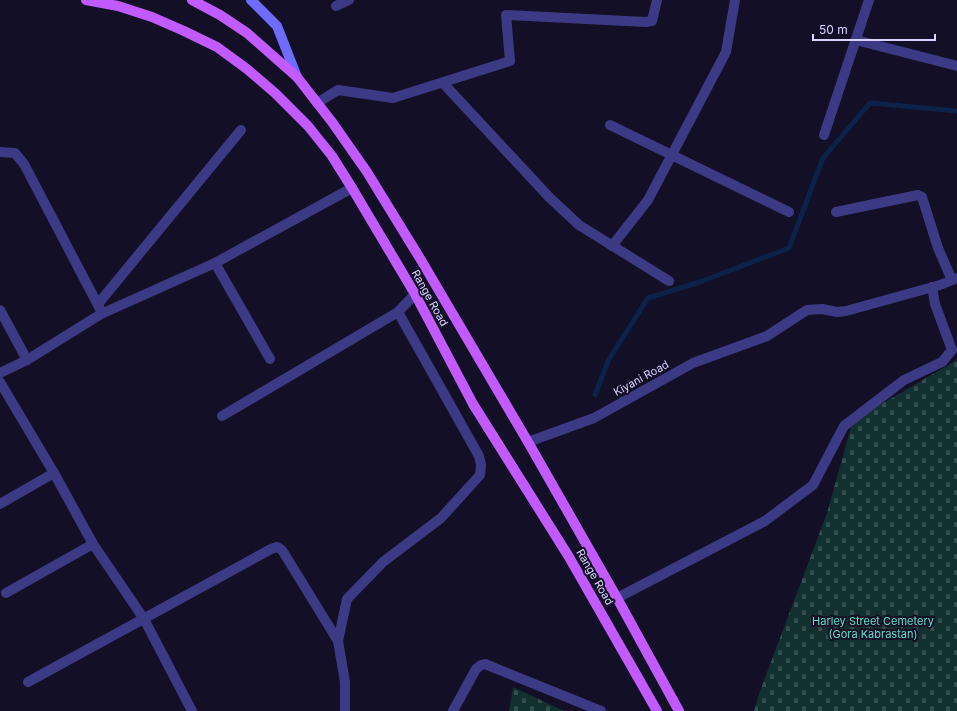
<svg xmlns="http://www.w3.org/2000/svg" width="957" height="711" viewBox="0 0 957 711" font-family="Inter,sans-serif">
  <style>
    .cemetery { fill: url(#cemetery-stones) }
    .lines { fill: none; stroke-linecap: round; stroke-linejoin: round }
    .stream { stroke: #0c2248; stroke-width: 5 }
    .street { stroke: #3d3a85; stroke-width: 10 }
    .secondary { stroke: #6f6bff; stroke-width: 10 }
    .primary { stroke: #c25bff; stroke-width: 10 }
    .labels { text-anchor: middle; stroke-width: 4; stroke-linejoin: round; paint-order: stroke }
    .street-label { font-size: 11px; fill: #d9d4ff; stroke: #130f26 }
    .park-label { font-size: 11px; fill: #5fe0c0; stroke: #130f26 }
  </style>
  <defs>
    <pattern id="cemetery-stones" width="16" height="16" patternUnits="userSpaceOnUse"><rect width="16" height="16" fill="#12302f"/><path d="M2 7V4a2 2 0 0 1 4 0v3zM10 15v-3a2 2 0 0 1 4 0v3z" fill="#344d4e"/></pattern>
  </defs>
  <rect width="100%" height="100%" fill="#130f26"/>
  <!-- cemetery -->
  <g class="cemetery">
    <polygon points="957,360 957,711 754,711 760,691 827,513 851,427 878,406"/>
    <polygon points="513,687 564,711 509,711"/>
  </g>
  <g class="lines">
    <!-- stream -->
    <polyline class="stream" points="595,395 609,359 648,298 700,282 789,248 823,158 870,103 957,111"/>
    <!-- street -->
    <g class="street">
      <polyline points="336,6 349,0"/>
      <polyline points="856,40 957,66"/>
      <polyline points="443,83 549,197 579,225 669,281"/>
      <polyline points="317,103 338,90 393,98 510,61 506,15 646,22 652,21 657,0"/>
      <polyline points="610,125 789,212"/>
      <polyline points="824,135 869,0"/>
      <polyline points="0,152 15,153 24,164 100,309"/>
      <polyline points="836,212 918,195 922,197 938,248 952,280"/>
      <polyline points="612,246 648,200 726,52 735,0"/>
      <polyline points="215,263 270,359"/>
      <polyline points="98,304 241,130"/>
      <polyline points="0,310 27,360"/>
      <polyline points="0,373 27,360 101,314 215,263 352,188"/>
      <polyline points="0,382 54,473 93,544 144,619 192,711"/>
      <polyline points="222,416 398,312 415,294"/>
      <polyline points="528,442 594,418 693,363 767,336 807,310 822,309 837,312 846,311 940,285 957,278"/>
      <polyline points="0,504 54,473"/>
      <polyline points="6,593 93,544"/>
      <polyline points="617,598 765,521 813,485 844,426 904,380 942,362 952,350 935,304 932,287"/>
      <polyline points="28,682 271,549 277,547 282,550 338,641"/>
      <polyline points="345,711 345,682 338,641 347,599 383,562 441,518 480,475 481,465 479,456 398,312"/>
      <polyline points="453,711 476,669 481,665 485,664 601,711"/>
    </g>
    <!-- secondary -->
    <polyline class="secondary" points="251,0 277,26 297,77"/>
    <!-- primary -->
    <g class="primary">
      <polyline points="86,0 118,6 152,17 184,31 217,47 247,69 275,93 308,126 332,156 352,188 415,294 473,404 569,557 657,711"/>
      <polyline points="192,0 220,15 247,33 297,77 332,122 367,172 421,260 528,442 617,598 679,711"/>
    </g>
  </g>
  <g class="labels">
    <!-- street labels -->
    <g class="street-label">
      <text transform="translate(430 298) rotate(61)" y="4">Range Road</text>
      <text transform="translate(641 378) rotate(-29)" y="4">Kiyani Road</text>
      <text transform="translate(595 577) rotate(60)" y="4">Range Road</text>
    </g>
    <!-- park labels -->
    <g class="park-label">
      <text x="873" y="625">Harley Street Cemetery<tspan x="873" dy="13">(Gora Kabrastan)</tspan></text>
    </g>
  </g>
  <!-- scale -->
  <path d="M813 34v6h122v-6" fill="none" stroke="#d9d4ff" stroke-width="2"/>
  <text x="819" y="34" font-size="12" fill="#d9d4ff" stroke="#130f26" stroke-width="3" paint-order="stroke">50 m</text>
</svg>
